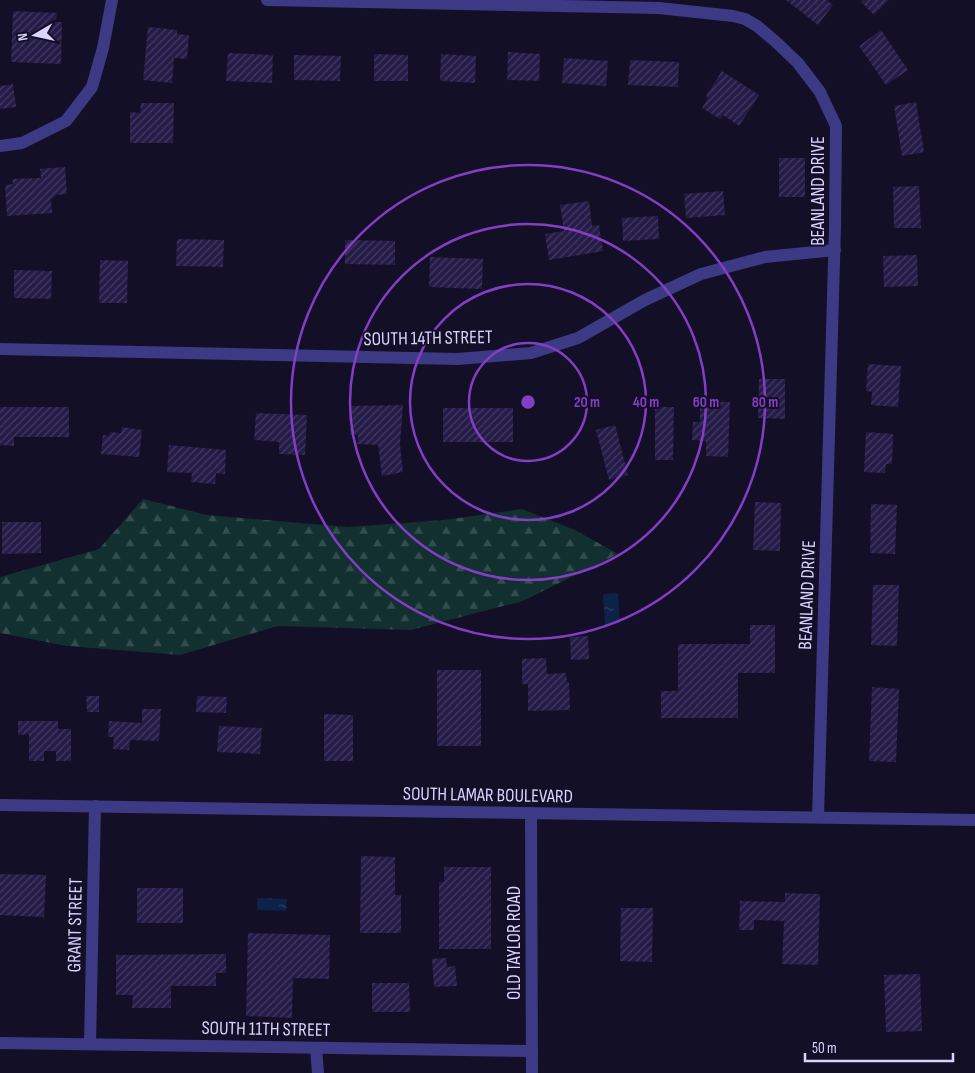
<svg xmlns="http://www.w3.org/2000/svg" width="975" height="1073" viewBox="0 0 975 1073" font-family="'Sofia Sans Condensed',sans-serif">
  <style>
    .forest { fill: url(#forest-firs) }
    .water { fill: url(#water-ripples) }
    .building { fill: url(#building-hatch) }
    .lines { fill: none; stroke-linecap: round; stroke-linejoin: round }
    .minor { stroke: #3d3a85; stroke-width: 12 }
    .tertiary { stroke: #3d3a85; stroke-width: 12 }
    .ring { fill: none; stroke: #843dc5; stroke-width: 2.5 }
    .labels { text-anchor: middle; stroke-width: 4; stroke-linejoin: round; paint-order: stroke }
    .street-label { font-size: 19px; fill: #d9d4ff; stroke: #130f26 }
    .centre { fill: #843dc5; stroke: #130f26; stroke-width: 2.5 }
    .ring-label { font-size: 15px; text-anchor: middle; font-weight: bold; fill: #843dc5; stroke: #130f26; stroke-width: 4; stroke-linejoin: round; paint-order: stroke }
  </style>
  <defs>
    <pattern id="forest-firs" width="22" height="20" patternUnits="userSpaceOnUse" patternTransform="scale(1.25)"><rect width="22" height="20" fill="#12302f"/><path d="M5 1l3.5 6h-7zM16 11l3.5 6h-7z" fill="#344d4e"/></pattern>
    <pattern id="water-ripples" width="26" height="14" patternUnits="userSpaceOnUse" patternTransform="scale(1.25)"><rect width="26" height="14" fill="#0c2248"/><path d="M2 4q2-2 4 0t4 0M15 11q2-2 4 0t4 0" fill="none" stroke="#2f4163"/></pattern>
    <pattern id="building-hatch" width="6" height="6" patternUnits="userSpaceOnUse" patternTransform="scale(1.25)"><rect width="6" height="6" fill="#241b47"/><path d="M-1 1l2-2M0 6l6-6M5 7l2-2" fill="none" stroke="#433b63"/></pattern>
  </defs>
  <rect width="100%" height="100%" fill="#130f26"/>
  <!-- forest -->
  <polygon class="forest" points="143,499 207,515 348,527 444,520 522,509 575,530 618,554 523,601 411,630 278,626 180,655 67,646 0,633 0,577 99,549"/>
  <!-- water -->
  <g class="water">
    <polygon points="618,593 620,623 605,625 603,594"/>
    <polygon points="257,898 287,899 286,911 257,910"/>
  </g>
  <!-- building -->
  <g class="building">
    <polygon points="786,0 827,0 833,5 818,25"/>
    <polygon points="863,0 889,0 874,15 861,2"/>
    <polygon points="13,11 57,13 56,22 62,22 61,64 11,62"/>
    <polygon points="148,27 177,30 177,34 189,35 187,59 174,58 172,83 143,80"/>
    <polygon points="881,30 908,70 886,85 859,46"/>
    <polygon points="508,52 540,54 539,81 507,80"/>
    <polygon points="228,53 273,55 272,83 226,81"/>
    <polygon points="374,54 408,55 408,81 374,81"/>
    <polygon points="441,54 476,56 475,83 440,81"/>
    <polygon points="294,55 341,56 340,81 294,80"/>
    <polygon points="564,58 608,61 606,86 562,83"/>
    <polygon points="630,60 679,62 678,87 628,85"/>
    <polygon points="722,71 759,95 739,126 723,115 720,119 702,108 708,98 706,96"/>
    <polygon points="13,84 16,107 0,109 0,86"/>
    <polygon points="916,102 924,152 902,156 894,106"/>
    <polygon points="141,103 174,103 173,143 130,143 130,112 140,113"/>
    <rect x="779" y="158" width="26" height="39"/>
    <polygon points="65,167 67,194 57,195 51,199 52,213 7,216 5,185 13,184 12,179 41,178 40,169"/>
    <polygon points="919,186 921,228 894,228 893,187"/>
    <polygon points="723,191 725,215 686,218 684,194"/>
    <polygon points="589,201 592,226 599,225 603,251 549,260 545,234 564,231 560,205"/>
    <polygon points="658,216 659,239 623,241 622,218"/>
    <polygon points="177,239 224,240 223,267 176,266"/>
    <polygon points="345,240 395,241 395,265 345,264"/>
    <polygon points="917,255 918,286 884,287 883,256"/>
    <polygon points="430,257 483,259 482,289 429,287"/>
    <polygon points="100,260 128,261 127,303 99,303"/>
    <polygon points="14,270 52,271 51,299 14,298"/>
    <polygon points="868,364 901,366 898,407 871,405 872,392 866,391"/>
    <polygon points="759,379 785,379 785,419 758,418"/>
    <polygon points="700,401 730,402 728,457 706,456 706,441 692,440 693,422 700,422"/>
    <polygon points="403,405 400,444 403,472 382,476 378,445 357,444 358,435 350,435 352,406"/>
    <polygon points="0,407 69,407 69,437 14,437 14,446 0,445"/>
    <polygon points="655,407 674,407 673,460 655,460"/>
    <rect x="443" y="408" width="70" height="34"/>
    <polygon points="256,413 307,415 305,455 279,454 279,442 254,440"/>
    <polygon points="615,425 628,475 609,480 596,430"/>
    <polygon points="122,427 142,430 139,457 101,454 103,435 109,436 110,432 121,433"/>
    <polygon points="866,432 893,434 892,464 886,464 885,473 864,472"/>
    <polygon points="169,445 226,450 225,474 216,473 215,484 191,482 192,473 167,472"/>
    <polygon points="755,502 781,503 780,551 753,550"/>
    <polygon points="871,504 897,505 895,554 870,553"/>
    <polygon points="2,522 41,522 41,553 2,554"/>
    <polygon points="873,585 899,585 897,646 871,645"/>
    <polygon points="750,625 775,625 775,673 738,673 738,718 661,718 661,691 678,691 678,644 750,644"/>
    <polygon points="588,636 589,659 571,660 570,637"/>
    <polygon points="546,658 547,674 566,673 567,682 569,682 570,710 528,711 528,684 522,684 522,659"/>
    <rect x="437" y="670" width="44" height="76"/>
    <polygon points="872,687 899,689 896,762 869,761"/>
    <polygon points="86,696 99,696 99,712 87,712"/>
    <polygon points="197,696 227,697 226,713 196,712"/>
    <polygon points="142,709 161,709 159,741 130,740 129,750 113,749 114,737 108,737 109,721 142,723"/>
    <polygon points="324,714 353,715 353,761 324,761"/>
    <polygon points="18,721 58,721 58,729 71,729 71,761 56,761 56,751 44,751 44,761 29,761 29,734 18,735"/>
    <polygon points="219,726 262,728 260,754 217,752"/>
    <polygon points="361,856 395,857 395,895 401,895 401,933 360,933"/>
    <polygon points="444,867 491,867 491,949 439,949 439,882 444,882"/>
    <polygon points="0,874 46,875 44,917 0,915"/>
    <rect x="137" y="888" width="46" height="35"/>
    <polygon points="785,893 820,894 818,965 782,964 784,921 754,920 754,930 739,930 740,901 785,902"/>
    <polygon points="621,908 653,908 652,962 620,961"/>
    <polygon points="248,933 330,935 329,979 293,978 292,1018 246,1016"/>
    <polygon points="226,954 226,973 216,973 216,986 171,986 171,1008 132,1008 133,995 116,995 116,955"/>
    <polygon points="446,958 447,967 455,966 457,986 434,987 432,959"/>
    <polygon points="920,974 922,1031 886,1032 884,975"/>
    <polygon points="372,983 409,983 410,1012 372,1012"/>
  </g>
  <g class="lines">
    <!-- minor -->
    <g class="minor">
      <polyline points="267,0 659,8 733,16 745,19 757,26 776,42 798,63 820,92 836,126 835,227 818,817"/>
      <polyline points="0,146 22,143 66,121 92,87 103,48 112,0"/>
      <polyline points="0,349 457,359 531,353 578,338 645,300 701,274 765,257 835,250"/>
      <polyline points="531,813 532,1073"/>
      <polyline points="0,1043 532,1051"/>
      <polyline points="90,1044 95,806"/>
      <polyline points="316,1048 318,1073"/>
    </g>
    <!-- tertiary -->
    <polyline class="tertiary" points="0,805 975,820"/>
  </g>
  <!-- distance rings -->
  <g class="ring">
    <circle cx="528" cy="402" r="59"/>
    <circle cx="528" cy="402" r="118"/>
    <circle cx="528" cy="402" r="178"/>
    <circle cx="528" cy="402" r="237"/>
  </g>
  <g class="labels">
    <!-- street labels -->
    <g class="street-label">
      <text transform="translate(817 191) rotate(-90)" y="7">BEANLAND DRIVE</text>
      <text transform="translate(428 337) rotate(-1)" y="7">SOUTH 14TH STREET</text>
      <text transform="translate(806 595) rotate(-88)" y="7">BEANLAND DRIVE</text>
      <text transform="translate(488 794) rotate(1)" y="7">SOUTH LAMAR BOULEVARD</text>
      <text transform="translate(74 925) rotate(-89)" y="7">GRANT STREET</text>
      <text transform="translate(513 943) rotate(-90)" y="7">OLD TAYLOR ROAD</text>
      <text transform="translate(266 1028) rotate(1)" y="7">SOUTH 11TH STREET</text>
    </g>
  </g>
  <circle cx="528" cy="402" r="8" class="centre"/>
  <g class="ring-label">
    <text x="587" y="407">20 m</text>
    <text x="646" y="407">40 m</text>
    <text x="706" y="407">60 m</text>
    <text x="765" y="407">80 m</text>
  </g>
  <!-- north arrow -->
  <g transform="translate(35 35) rotate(261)" stroke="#130f26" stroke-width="4" paint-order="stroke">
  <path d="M0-4L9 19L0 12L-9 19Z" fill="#d9d4ff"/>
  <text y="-8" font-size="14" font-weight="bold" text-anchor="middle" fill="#d9d4ff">N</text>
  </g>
  <!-- scale -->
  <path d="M805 1053v8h148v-8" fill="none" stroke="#d9d4ff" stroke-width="2.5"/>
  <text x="812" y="1053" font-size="15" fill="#d9d4ff" stroke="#130f26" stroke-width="4" paint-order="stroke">50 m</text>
</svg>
